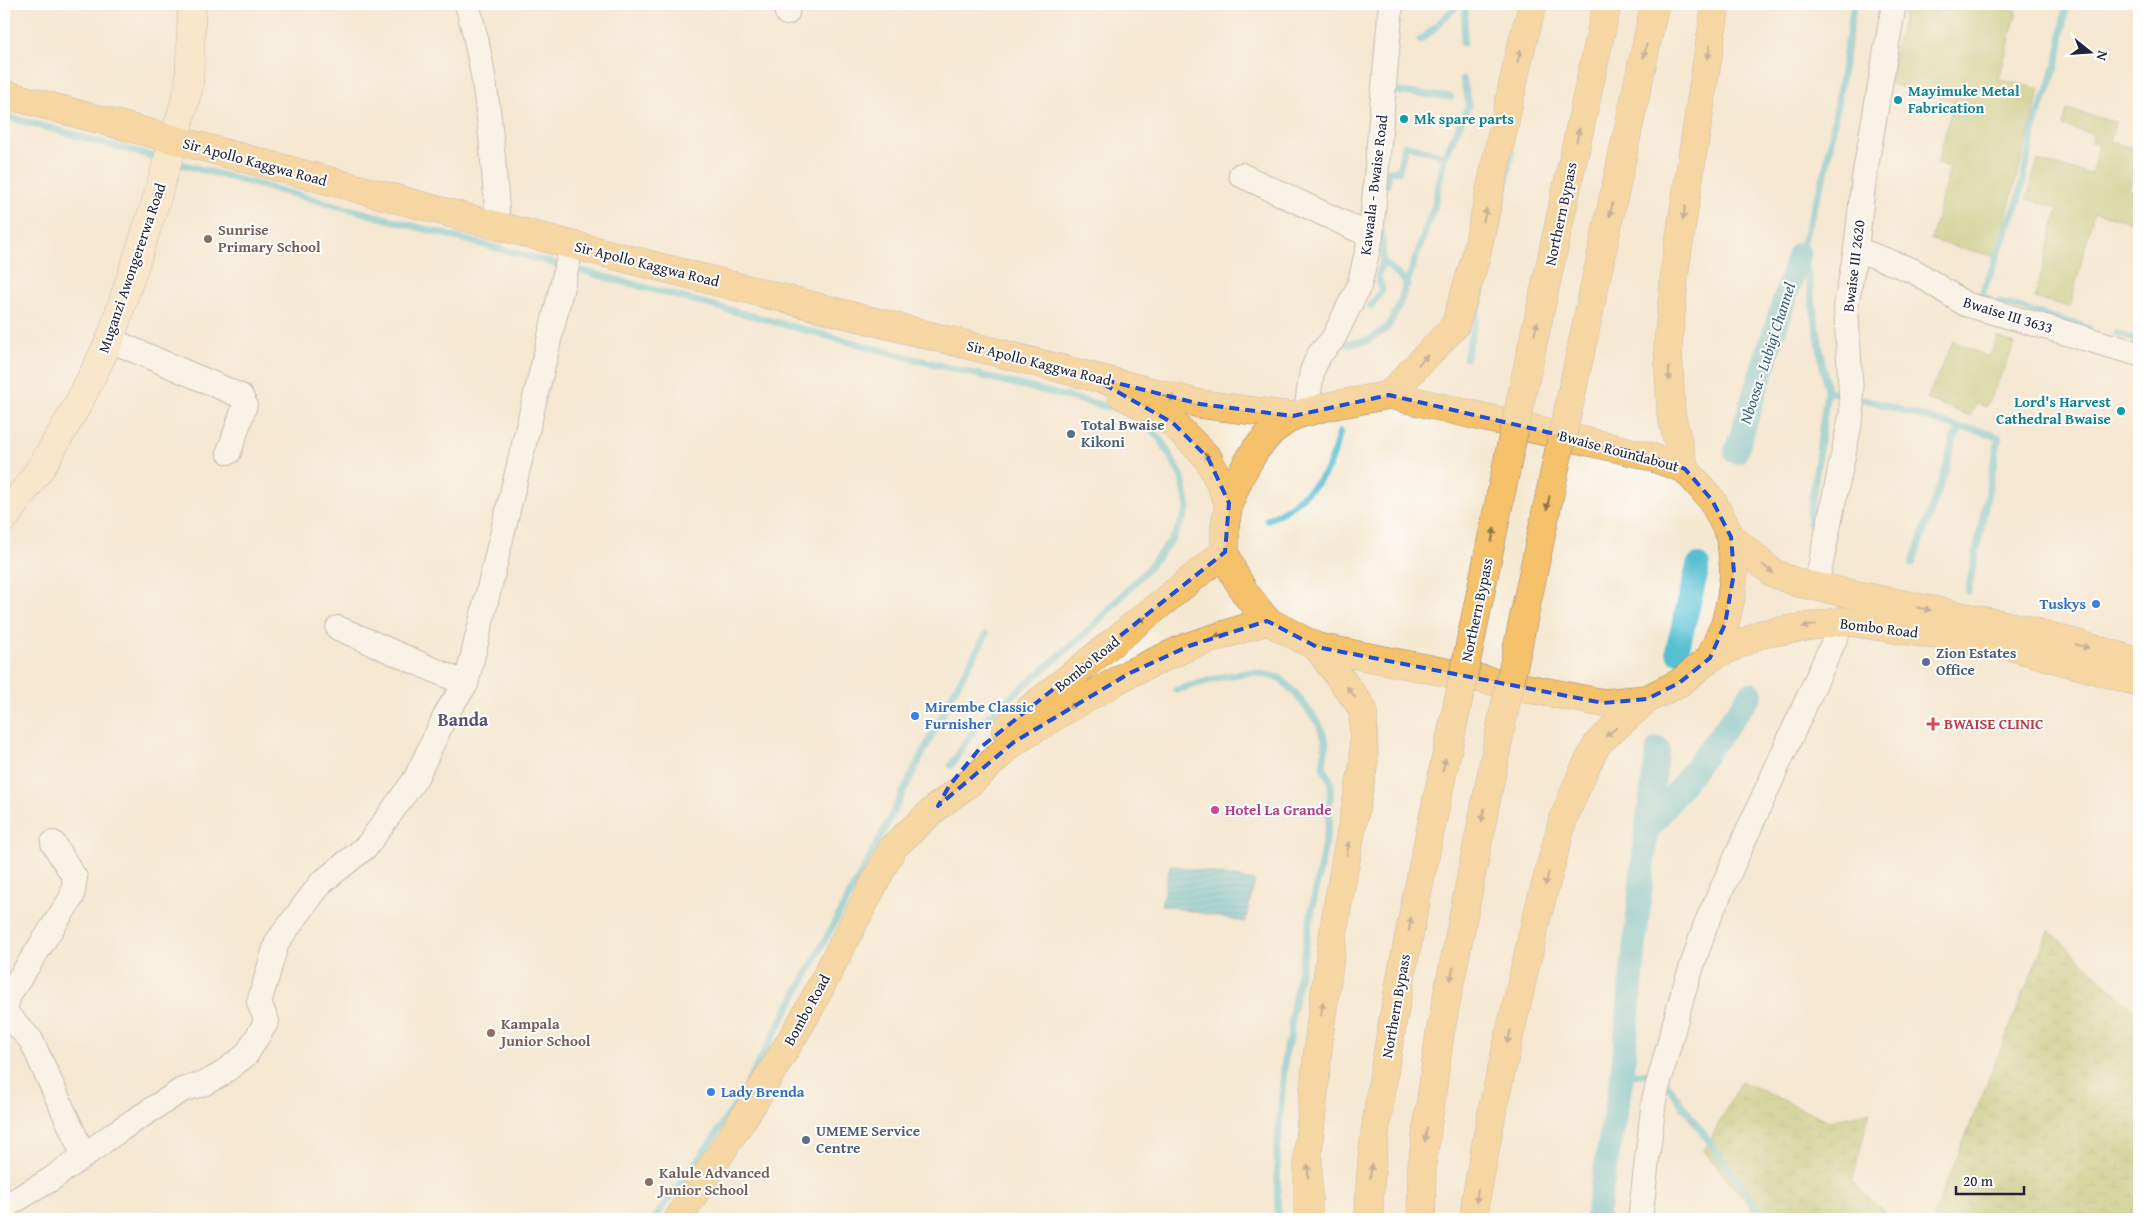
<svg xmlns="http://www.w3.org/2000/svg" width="2143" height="1223" viewBox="0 0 2143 1223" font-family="'Gentium Book Plus',serif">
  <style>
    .green { fill: #b0c165; stroke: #697250 }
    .wetland { fill: url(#wetland-marsh); stroke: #697250 }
    .water { fill: url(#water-rules); stroke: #3c7086 }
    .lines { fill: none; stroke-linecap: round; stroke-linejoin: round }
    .stream { stroke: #56bfd2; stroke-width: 7 }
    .canal { stroke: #56bfd2; stroke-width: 24 }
    .street-casing { stroke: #8c8586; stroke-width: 26 }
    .secondary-casing { stroke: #8c8586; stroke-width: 29 }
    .primary-casing { stroke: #8c8586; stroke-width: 29 }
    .highway-casing { stroke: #8c8586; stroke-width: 29 }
    .street { stroke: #fff; stroke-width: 24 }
    .secondary { stroke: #fbe6c4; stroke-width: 28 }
    .primary { stroke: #f5c16b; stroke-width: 28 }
    .highway { stroke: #f5c16b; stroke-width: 28 }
    .highway-bridge-casing { stroke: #8c8586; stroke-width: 29; stroke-linecap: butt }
    .highway-bridge { stroke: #f5c16b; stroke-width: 28 }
    .oneway { fill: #8c7253 }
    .marked { fill: none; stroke: #1d4ed8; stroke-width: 4; stroke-dasharray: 10 6; stroke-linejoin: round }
    .culture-dot { fill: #0f9aa8; stroke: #fff; stroke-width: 2 }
    .education-dot { fill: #8d6e63; stroke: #fff; stroke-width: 2 }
    .service-dot { fill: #5c6f8a; stroke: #fff; stroke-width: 2 }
    .shop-dot { fill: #3f7fe0; stroke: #fff; stroke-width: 2 }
    .health-dot { fill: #e0444e; stroke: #fff; stroke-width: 2 }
    .hotel-dot { fill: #d1479c; stroke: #fff; stroke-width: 2 }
    .labels { text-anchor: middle; stroke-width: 4; stroke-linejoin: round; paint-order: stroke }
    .culture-label { font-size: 15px; font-weight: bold; fill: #0d838f; stroke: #fff; text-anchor: start }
    .street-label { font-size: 15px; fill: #22223b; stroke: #fff }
    .education-label { font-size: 15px; font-weight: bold; fill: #785e54; stroke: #fff; text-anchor: start }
    .service-label { font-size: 15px; font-weight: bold; fill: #4e5e75; stroke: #fff; text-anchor: start }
    .shop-label { font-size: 15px; font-weight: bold; fill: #366cbe; stroke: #fff; text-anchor: start }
    .health-label { font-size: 15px; font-weight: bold; fill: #be3a42; stroke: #fff; text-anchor: start }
    .hotel-label { font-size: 15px; font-weight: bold; fill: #b23c85; stroke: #fff; text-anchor: start }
    .water-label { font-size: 16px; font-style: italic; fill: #376177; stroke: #fff }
    .quarter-label { font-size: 18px; font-weight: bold; fill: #5c4d73; stroke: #fff }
  </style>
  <defs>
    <pattern id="wetland-marsh" width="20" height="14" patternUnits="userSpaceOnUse" patternTransform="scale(1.25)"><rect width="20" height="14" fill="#b0c165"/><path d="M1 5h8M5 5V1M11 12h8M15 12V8" fill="none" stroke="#8f9c54"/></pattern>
    <pattern id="water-rules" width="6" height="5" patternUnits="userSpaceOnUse" patternTransform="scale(1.25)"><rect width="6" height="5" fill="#56bfd2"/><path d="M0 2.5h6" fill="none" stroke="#479bac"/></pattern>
  </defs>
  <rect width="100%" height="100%" fill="#fff"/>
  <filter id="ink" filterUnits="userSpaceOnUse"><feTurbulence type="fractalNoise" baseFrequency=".02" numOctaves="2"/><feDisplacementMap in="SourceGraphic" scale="10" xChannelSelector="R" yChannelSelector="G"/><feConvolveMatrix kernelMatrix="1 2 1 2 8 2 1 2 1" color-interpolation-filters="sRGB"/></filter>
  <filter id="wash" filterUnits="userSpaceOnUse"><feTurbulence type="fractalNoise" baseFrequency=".0096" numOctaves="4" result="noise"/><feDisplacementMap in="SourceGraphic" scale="20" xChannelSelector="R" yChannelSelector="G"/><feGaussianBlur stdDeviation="1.12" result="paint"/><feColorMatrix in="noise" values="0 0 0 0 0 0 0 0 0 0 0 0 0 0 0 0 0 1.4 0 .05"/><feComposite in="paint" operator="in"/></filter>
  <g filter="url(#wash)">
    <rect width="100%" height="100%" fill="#f5e8d1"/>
    <!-- green -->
    <g class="green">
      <polygon points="1907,4 1987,4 2017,11 1999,79 2040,89 1996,257 1931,240 1950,167 1937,164 1954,101 1887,83"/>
      <polygon points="2067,109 2115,122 2110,142 2139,149 2129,190 2139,193 2139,224 2094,212 2070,307 2035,298 2058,208 2027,199 2037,161 2091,174 2099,145 2091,142 2093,134 2063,126"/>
      <polygon points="1998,337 2015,344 1986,407 1976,403 1970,416 1927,399 1953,341 1989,357"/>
    </g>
    <!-- wetland -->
    <g class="wetland">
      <polygon points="2049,930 2139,1015 2139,1219 1932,1219"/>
      <polygon points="1741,1081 1829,1121 1870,1111 1852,1181 1891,1219 1761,1219 1704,1151"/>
    </g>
    <!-- water -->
    <polygon class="water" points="1170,865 1255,881 1245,922 1161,905"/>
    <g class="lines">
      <!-- stream -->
      <g class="stream">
        <path d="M1420,40c15,-10 25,-25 40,-36"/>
        <polyline points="1463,43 1466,4"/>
        <polyline points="1391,91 1451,97"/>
        <polyline points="4,116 163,159"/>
        <polyline points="173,162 914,359 1137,414 1161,440 1182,477 1188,508 1174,537 1145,572 1088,631 976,727 951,765"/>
        <polyline points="1387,185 1389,171 1399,171 1405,145 1445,156"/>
        <polyline points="1382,233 1383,261 1408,284"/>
        <polyline points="1989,299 1981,297 2019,198 2036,119 2049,88 2059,54 2066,4"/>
        <polyline points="1999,302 2089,328"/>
        <polyline points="1371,306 1382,290 1378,276 1383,261"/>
        <polyline points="2116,333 2139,342"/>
        <polyline points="1342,344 1367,341 1387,328 1398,308 1434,206 1445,156 1469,104 1463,79"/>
        <polyline points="1466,358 1494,241 1512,151"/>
        <polyline points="1827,391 1845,394"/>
        <polyline points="1864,399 1961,428 1983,431 1999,438 1968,591"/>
        <path d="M1267,520c20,-9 52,-34 62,-54 5,-11 7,-23 11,-34"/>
        <polyline points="1809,523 1827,391 1808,275 1799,254 1826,170 1854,4"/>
        <polyline points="1912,564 1946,468 1953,440 1961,428"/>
        <polyline points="1176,690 1225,676 1253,672 1280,678 1296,694 1319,724 1326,742 1323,767 1331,782 1329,822 1292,1013 1290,1041 1286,1046 1277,1151 1278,1219"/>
        <polyline points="1622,1076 1658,1072"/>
        <polyline points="1664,1080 1766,1219"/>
        <polyline points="654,1219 713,1139 738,1101 875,848 953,693 986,635"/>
      </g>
      <!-- canal -->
      <g class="canal">
        <polyline points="1736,452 1799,254"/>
        <polyline points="1677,651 1698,566"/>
        <polyline points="1646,831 1658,749"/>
        <polyline points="1596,1219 1622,1076 1646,833 1751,694"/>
      </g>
    </g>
  </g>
  <g filter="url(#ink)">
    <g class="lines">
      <!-- street casing -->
      <g class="street-casing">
        <g id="street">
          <path d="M467,4c21,73 26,147 31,222"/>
          <polyline points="787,13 788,4"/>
          <polyline points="1241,175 1371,236"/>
          <polyline points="1856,249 1914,271 1965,304 2139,354"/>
          <polyline points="110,340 241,396 245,405 229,452"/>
          <polyline points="1306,412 1312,371 1319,355 1333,339 1359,286 1371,236 1391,4"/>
          <polyline points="1816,587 1852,412 1846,307 1856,249 1864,178 1894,4"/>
          <polyline points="338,628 466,684"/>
          <polyline points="53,843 75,878 72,897 10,993 4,1011 31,1040 84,1156"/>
          <polyline points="4,1207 50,1180 118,1131 182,1090 203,1084 220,1075 246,1055 267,1021 259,1003 277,942 321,883 367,846 416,778 448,710 466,684 572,245"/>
          <polyline points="1640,1219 1654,1100 1683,993 1706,924 1843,621"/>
        </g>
      </g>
      <!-- secondary casing -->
      <g class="secondary-casing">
        <polyline id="secondary" points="4,519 42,466 77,406 110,340 155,204 189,87 192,4"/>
      </g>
      <!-- primary casing -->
      <g class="primary-casing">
        <g id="primary">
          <polyline points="4,94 498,226 1200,404 1293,416"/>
          <polyline points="1121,394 1173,423 1208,458 1229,503"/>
          <polygon points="1389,395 1645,455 1685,469 1712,500 1731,537 1734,573 1731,598 1725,624 1710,658 1693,672 1679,683 1647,699 1603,703 1317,647 1267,621 1245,593 1233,572 1225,552 1225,526 1229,503 1241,474 1256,449 1273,430 1293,416 1329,406"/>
          <polyline points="1731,537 1773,573 1798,583 2025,629 2139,662"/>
          <polyline points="1710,658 1761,634 1843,621 2013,647 2139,682"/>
          <polyline points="1005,729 1225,552"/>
          <polyline points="678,1219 753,1103 807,1013 893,847 938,806 973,780 1014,742 1064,711 1130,673 1189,646 1267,621"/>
        </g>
      </g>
      <!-- highway casing -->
      <g class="highway-casing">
        <g id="highway">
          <polyline points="1526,375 1607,4"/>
          <polyline points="1573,387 1655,4"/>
          <polyline points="1389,395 1455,326 1475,260 1520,51 1533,4"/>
          <polyline points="1685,469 1671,414 1668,347 1675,268 1716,4"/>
          <polyline points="1472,634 1511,445"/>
          <polyline points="1518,645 1558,455"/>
          <polyline points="1308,1219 1308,1151 1320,1029 1337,908 1364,762 1363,709 1317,647"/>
          <path d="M1369,1219c0,-67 13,-134 24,-199 19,-105 41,-209 64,-313"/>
          <polyline points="1421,1219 1422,1166 1440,1033 1503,716"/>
          <polyline points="1474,1219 1476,1198 1493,1107 1536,920 1563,820 1583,772 1598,743 1647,699"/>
        </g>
      </g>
      <!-- street -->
      <use href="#street" class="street"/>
      <!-- secondary -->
      <use href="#secondary" class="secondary"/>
      <!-- primary -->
      <use href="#primary" class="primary"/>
      <!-- highway -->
      <use href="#highway" class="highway"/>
      <!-- highway-bridge casing -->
      <g class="highway-bridge-casing">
        <g id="highway-bridge">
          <polyline points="1511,445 1526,375"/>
          <polyline points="1558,455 1573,387"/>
          <polyline points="1457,707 1472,634"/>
          <polyline points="1503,716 1518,645"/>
        </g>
      </g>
      <!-- highway-bridge -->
      <use href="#highway-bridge" class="highway-bridge"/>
    </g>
    <!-- one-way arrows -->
    <defs><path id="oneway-solid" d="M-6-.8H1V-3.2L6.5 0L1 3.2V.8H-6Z" transform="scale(1.25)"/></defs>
    <g class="oneway">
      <use href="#oneway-solid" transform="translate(1645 51) rotate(102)"/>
      <use href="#oneway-solid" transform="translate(1709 52) rotate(99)"/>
      <use href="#oneway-solid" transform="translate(1519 56) rotate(-77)"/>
      <use href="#oneway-solid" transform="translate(1578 135) rotate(-78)"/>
      <use href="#oneway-solid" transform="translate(1611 210) rotate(102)"/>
      <use href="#oneway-solid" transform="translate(1684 213) rotate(99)"/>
      <use href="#oneway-solid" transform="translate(1485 215) rotate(-77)"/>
      <use href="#oneway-solid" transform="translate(1536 328) rotate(-78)"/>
      <use href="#oneway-solid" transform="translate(1423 360) rotate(-46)"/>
      <use href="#oneway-solid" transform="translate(1669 374) rotate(88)"/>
      <use href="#oneway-solid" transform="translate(1170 397) rotate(15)"/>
      <use href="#oneway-solid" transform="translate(1208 459) rotate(-124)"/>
      <use href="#oneway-solid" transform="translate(1548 503) rotate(102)"/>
      <use href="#oneway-solid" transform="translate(1493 535) rotate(-78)"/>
      <use href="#oneway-solid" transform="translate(1768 569) rotate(39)"/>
      <use href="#oneway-solid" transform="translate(1924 609) rotate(11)"/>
      <use href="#oneway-solid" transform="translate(1140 621) rotate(-39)"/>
      <use href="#oneway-solid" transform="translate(1809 626) rotate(171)"/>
      <use href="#oneway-solid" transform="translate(1221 635) rotate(162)"/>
      <use href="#oneway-solid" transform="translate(2082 646) rotate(16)"/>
      <use href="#oneway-solid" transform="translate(1351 692) rotate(-127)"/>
      <use href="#oneway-solid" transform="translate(1075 705) rotate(150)"/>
      <use href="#oneway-solid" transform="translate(1611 732) rotate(140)"/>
      <use href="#oneway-solid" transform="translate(1444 765) rotate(-78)"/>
      <use href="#oneway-solid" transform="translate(1483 815) rotate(101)"/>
      <use href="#oneway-solid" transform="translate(1348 848) rotate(-80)"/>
      <use href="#oneway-solid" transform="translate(1547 879) rotate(105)"/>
      <use href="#oneway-solid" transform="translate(1410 924) rotate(-80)"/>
      <use href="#oneway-solid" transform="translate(1452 974) rotate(101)"/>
      <use href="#oneway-solid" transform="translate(1322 1009) rotate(-82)"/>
      <use href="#oneway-solid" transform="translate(1509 1037) rotate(103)"/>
      <use href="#oneway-solid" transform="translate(1426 1135) rotate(98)"/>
      <use href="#oneway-solid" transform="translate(1308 1171) rotate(-90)"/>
      <use href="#oneway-solid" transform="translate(1371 1171) rotate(-83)"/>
      <use href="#oneway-solid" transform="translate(1477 1196) rotate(98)"/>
    </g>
  </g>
  <!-- marked area -->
  <path d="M0 0H2143V1223H0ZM1089,376l111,28 93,12 96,-21 256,60 40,14 27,31 19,37 3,36 -9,51 -15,34 -31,25 -32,16 -44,4 -286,-56 -50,-26 -78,25 -59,27 -116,69 -76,64 11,-20 32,-39 244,-195 4,-49 -21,-45 -35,-35z" fill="#f5e8d1" fill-opacity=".55" fill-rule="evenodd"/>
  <path class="marked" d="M1089,376l111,28 93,12 96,-21 256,60 40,14 27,31 19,37 3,36 -9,51 -15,34 -31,25 -32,16 -44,4 -286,-56 -50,-26 -78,25 -59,27 -116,69 -76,64 11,-20 32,-39 244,-195 4,-49 -21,-45 -35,-35z"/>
  <!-- markers -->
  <g class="culture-dot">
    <circle cx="1898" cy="100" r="5"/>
    <circle cx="1404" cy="119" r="5"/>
    <circle cx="2121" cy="411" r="5"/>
  </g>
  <g class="education-dot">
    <circle cx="208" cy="239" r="5"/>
    <circle cx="491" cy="1033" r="5"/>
    <circle cx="649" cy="1182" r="5"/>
  </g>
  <g class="service-dot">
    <circle cx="1071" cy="434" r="5"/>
    <circle cx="1926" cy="662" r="5"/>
    <circle cx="806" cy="1140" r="5"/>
  </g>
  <g class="shop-dot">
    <circle cx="2096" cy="604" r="5"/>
    <circle cx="915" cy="716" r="5"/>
    <circle cx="711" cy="1092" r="5"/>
  </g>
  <path class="health-dot" d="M1930.5 716.5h5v5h5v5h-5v5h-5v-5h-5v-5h5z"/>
  <circle class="hotel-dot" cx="1215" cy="810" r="5"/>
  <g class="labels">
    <!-- culture labels -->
    <g class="culture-label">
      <text x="1908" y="96">Mayimuke Metal<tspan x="1908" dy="17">Fabrication</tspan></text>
      <text x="1414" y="124">Mk spare parts</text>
      <text x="2111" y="407" text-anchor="end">Lord's Harvest<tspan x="2111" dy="17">Cathedral Bwaise</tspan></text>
    </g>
    <!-- street labels -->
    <g class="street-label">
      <text transform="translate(255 162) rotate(15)" y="5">Sir Apollo Kaggwa Road</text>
      <text transform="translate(1374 185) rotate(-83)" y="5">Kawaala - Bwaise Road</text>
      <text transform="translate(1561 214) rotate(-78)" y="5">Northern Bypass</text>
      <text transform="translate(647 264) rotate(14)" y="5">Sir Apollo Kaggwa Road</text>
      <text transform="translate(1854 266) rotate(-83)" y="5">Bwaise III 2620</text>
      <text transform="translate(132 268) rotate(-71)" y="5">Muganzi Awongererwa Road</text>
      <text transform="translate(2008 315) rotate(17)" y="5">Bwaise III 3633</text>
      <text transform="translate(1039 363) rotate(14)" y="5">Sir Apollo Kaggwa Road</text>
      <text transform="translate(1619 451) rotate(15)" y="5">Bwaise Roundabout</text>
      <text transform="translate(1477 610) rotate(-78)" y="5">Northern Bypass</text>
      <text transform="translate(1879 628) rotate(7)" y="5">Bombo Road</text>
      <text transform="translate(1087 664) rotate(-39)" y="5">Bombo Road</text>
      <text transform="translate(1396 1006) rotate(-80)" y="5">Northern Bypass</text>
      <text transform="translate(807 1010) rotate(-61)" y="5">Bombo Road</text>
    </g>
    <!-- education labels -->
    <g class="education-label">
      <text x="218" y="235">Sunrise<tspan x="218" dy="17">Primary School</tspan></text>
      <text x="501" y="1029">Kampala<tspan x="501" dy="17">Junior School</tspan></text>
      <text x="659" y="1178">Kalule Advanced<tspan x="659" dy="17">Junior School</tspan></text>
    </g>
    <!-- service labels -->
    <g class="service-label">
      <text x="1081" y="430">Total Bwaise<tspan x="1081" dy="17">Kikoni</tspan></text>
      <text x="1936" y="658">Zion Estates<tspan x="1936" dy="17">Office</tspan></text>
      <text x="816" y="1136">UMEME Service<tspan x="816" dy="17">Centre</tspan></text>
    </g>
    <!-- shop labels -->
    <g class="shop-label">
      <text x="2086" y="609" text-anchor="end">Tuskys</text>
      <text x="925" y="712">Mirembe Classic<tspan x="925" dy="17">Furnisher</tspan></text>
      <text x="721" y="1097">Lady Brenda</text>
    </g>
    <!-- health labels -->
    <g class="health-label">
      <text x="1944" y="729">BWAISE CLINIC</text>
    </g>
    <!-- hotel labels -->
    <g class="hotel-label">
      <text x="1225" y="815">Hotel La Grande</text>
    </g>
    <!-- water labels -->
    <g class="water-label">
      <text transform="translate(1767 353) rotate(-72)" y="6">Nboosa - Lubigi Channel</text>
    </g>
    <!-- quarter labels -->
    <g class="quarter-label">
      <text x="463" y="726">Banda</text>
    </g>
  </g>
  <!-- margin -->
  <rect width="2143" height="1223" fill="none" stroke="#fff" stroke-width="20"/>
  <!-- north arrow -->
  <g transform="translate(2090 52) rotate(107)" stroke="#ffffff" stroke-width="4" paint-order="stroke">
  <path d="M0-4L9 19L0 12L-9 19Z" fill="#22223b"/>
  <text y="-8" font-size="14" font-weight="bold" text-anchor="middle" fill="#22223b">N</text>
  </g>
  <!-- scale -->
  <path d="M1956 1186v8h68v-8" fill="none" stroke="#22223b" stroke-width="2.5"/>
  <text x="1963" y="1186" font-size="15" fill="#22223b" stroke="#ffffff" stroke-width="4" paint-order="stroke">20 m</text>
</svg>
